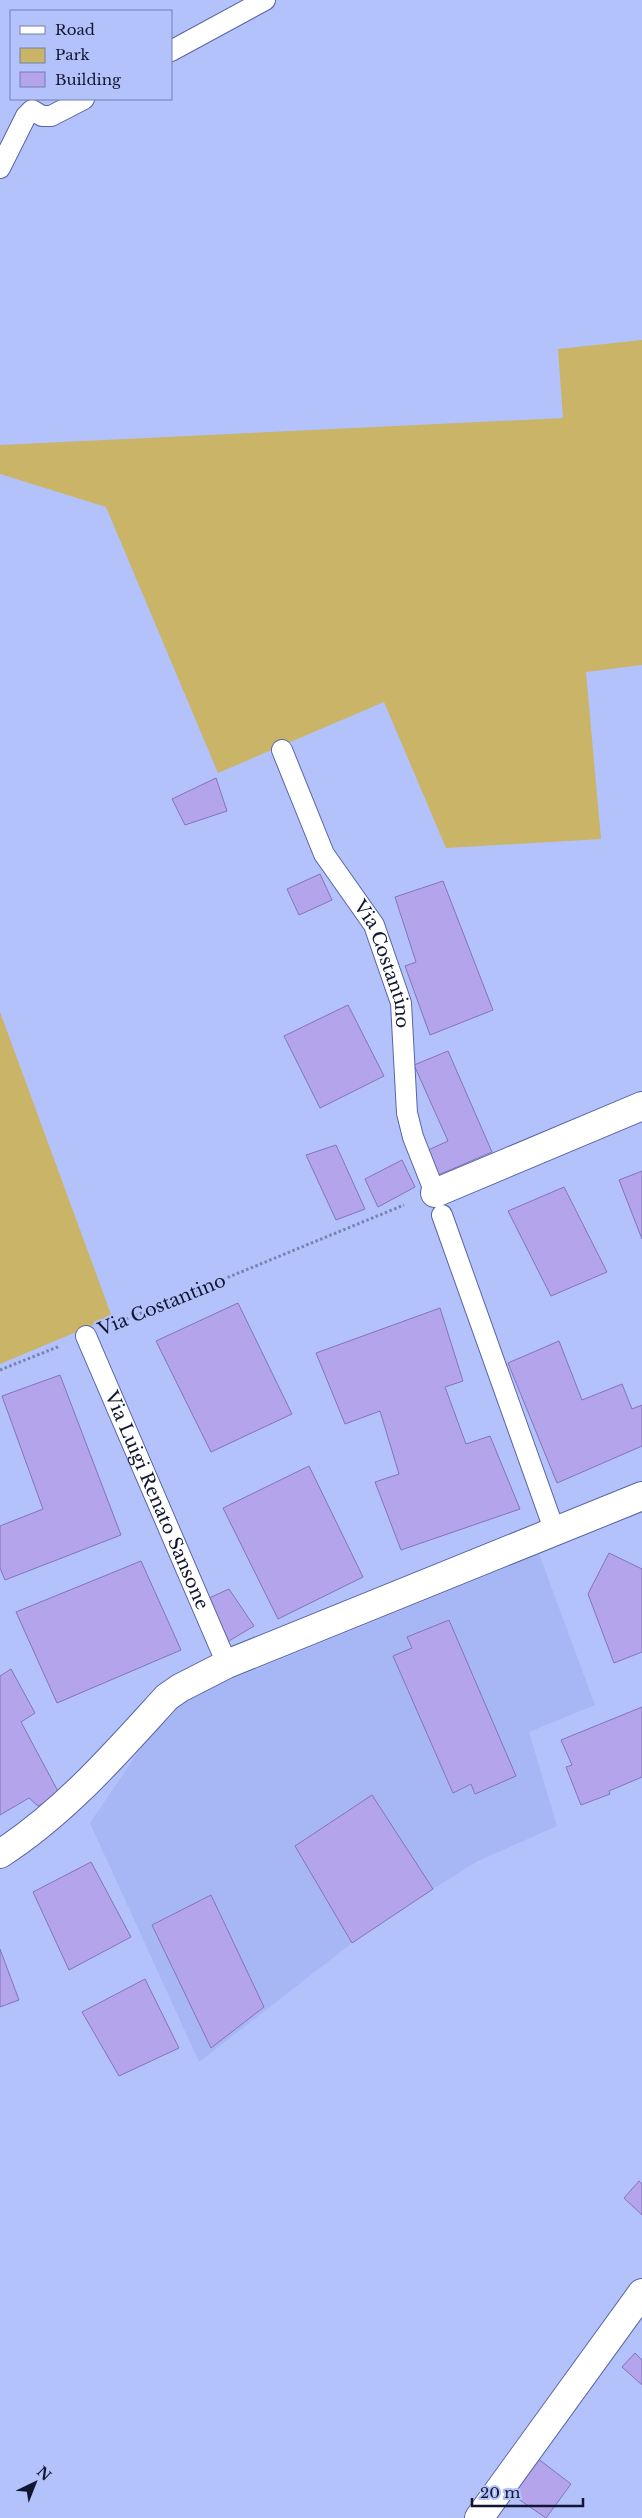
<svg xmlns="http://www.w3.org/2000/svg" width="642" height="2518" viewBox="0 0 642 2518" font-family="'Libre Baskerville',serif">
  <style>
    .built { fill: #a7b6f4 }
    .green { fill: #c9b468 }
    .building { fill: #b4a4ec; stroke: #8474b8 }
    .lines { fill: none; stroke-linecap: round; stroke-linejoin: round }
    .service-casing { stroke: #5864a5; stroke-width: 22 }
    .minor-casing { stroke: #5864a5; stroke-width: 30 }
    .path { stroke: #7882b0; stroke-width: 3; stroke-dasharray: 2.5 2.5; stroke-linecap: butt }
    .service { stroke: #fff; stroke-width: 20 }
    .minor { stroke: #fff; stroke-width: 28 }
    .labels { text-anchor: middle; stroke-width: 4.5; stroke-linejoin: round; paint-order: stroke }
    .street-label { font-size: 18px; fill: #121731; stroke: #b4c2fb }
  </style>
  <rect width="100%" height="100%" fill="#b4c2fb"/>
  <!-- built -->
  <polygon class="built" points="539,1554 595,1705 529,1732 557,1826 476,1862 433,1889 352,1943 199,2062 90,1823 171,1704"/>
  <!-- green -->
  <g class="green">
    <polygon points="642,340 642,665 586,672 601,839 446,848 384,702 218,773 106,507 0,474 0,445 563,418 558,349"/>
    <polygon points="0,1012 112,1317 0,1364"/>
  </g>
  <!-- building -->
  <g class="building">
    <polygon points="216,778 227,811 185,825 172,799"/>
    <polygon points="320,874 332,900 299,915 287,889"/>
    <polygon points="443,881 493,1010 430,1035 405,966 416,962 395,897"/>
    <polygon points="348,1005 384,1076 320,1108 284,1036"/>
    <polygon points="448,1051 492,1152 436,1176 426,1151 448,1141 414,1065"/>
    <polygon points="336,1145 365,1209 336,1220 306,1155"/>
    <polygon points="402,1160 415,1187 378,1207 365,1179"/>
    <polygon points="642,1171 642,1239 619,1180"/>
    <polygon points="564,1187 607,1272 551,1296 508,1211"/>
    <polygon points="238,1303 292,1414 211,1452 156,1341"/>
    <polygon points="440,1308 463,1381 445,1387 466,1444 490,1436 520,1509 401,1550 375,1482 399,1474 380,1411 345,1424 316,1353"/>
    <polygon points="559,1341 582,1400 622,1384 632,1409 642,1405 642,1446 557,1483 508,1363"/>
    <polygon points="60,1375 121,1535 5,1580 0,1568 0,1526 43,1509 2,1396"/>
    <polygon points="309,1466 363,1577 278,1619 223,1508"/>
    <polygon points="609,1553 642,1569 642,1652 614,1663 588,1594"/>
    <polygon points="141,1561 181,1650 57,1703 16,1612"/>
    <polygon points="229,1589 254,1626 224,1644 207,1599"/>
    <polygon points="449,1620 516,1776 475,1794 471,1784 453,1793 393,1656 412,1648 407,1637"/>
    <polygon points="11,1669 35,1713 21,1722 60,1795 38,1806 29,1798 0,1815 0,1676"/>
    <polygon points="642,1707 642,1777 609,1791 610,1794 581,1805 566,1767 572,1765 561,1740"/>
    <polygon points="372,1795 433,1889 352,1943 295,1846"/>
    <polygon points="91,1862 131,1937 69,1970 33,1892"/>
    <polygon points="211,1895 264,2007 211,2048 152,1925"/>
    <polygon points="0,1949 19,2000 0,2007"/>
    <polygon points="145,1979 179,2048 119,2076 82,2012"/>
    <polygon points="639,2181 642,2184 642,2215 624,2198"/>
    <polygon points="635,2353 642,2360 642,2385 622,2367"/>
    <polygon points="537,2458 571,2484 546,2518 511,2494"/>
  </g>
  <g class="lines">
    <!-- service casing -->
    <g class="service-casing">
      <g id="service">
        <polyline points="171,51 265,0"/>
        <polyline points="0,168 26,116 32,110 42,116 51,116 84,99"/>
        <path id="s1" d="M282,750l42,104 50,71 27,78 6,110 6,24 22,56"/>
        <polyline points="442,1215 555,1532"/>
        <path id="s2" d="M86,1336l141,328"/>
      </g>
    </g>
    <!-- minor casing -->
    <g class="minor-casing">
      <g id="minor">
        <polyline points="435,1193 642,1106"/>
        <path d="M0,1854c65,-42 115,-100 167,-157l13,-9 47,-24 415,-168"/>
        <polyline points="479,2518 642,2293"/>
      </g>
    </g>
    <!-- path -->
    <g class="path">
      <polyline points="112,1325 404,1205"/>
      <polyline points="0,1370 60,1346"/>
    </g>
    <!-- service -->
    <use href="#service" class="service"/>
    <!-- minor -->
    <use href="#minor" class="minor"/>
  </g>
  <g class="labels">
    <!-- street labels -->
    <g class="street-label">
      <text dy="6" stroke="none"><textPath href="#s1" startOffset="239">Via Costantino</textPath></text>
      <text transform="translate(162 1305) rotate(-22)" y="6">Via Costantino</text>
      <text dy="6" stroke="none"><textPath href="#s2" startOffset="179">Via Luigi Renato Sansone</textPath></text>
    </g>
  </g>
  <!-- legend -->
  <rect x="10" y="10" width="162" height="90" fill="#b4c2fb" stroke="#737eaa"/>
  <rect x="20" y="26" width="25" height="8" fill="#ffffff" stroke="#737eaa"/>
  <text x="55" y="35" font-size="15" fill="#121731">Road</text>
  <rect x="20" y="48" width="25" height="15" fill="#c9b468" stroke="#737eaa"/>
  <text x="55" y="60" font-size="15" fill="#121731">Park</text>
  <rect x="20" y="72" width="25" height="15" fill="#b4a4ec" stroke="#737eaa"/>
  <text x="55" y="85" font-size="15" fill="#121731">Building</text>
  <!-- north arrow -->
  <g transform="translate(35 2483) rotate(43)" stroke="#b4c2fb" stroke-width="4" paint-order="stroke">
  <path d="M0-4L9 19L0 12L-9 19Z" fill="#121731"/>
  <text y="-8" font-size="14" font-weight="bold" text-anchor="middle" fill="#121731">N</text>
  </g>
  <!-- scale -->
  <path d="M472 2498v8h111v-8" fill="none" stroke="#121731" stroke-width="2.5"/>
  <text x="480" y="2498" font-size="15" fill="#121731" stroke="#b4c2fb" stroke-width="4" paint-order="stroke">20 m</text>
</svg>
